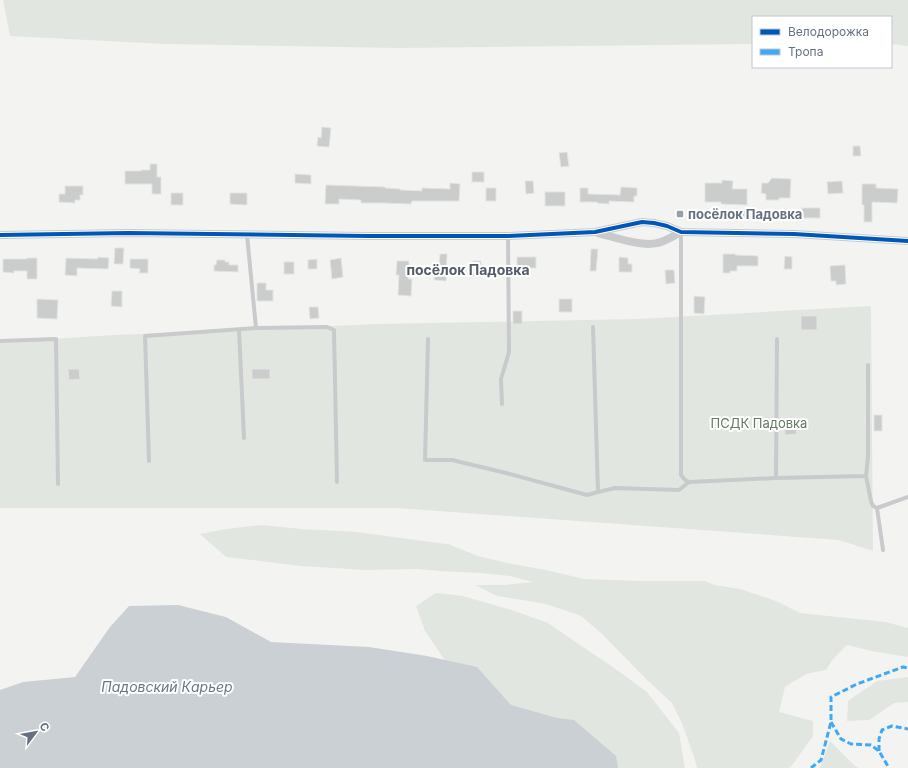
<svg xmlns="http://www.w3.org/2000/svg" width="908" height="768" viewBox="0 0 908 768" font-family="Inter,sans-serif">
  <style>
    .green { fill: #e2e6e1 }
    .water { fill: #cad0d3 }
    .building { fill: #cbcdcd; stroke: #e2e3e2 }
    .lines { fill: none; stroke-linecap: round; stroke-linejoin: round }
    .service { stroke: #c9cacc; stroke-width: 4 }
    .minor { stroke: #c9cacc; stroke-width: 8 }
    .quiet { stroke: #3fa9f5; stroke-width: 3; stroke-dasharray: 6 3; stroke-linecap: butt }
    .cycleway-casing { stroke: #fff; stroke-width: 6 }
    .cycleway { stroke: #0057b8; stroke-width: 4 }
    .poi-dot { fill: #979fa8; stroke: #fff; stroke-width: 1.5 }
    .labels { text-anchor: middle; stroke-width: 4; stroke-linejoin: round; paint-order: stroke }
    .poi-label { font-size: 13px; font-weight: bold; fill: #667180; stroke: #fff; text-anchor: start }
    .park-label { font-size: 13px; fill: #667864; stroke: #fff }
    .neighbourhood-label { font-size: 14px; font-weight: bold; fill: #535b66; stroke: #fff }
    .water-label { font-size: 14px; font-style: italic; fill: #677984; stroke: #fff }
  </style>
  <rect width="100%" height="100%" fill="#f3f4f2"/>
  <!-- green -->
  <g class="green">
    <polygon points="3,0 908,0 908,46 891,44 891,17 753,17 753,44 399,48 164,44 10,36"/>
    <polygon points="871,306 873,551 839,540 396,508 0,508 0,342 115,335 376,324 638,319"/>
    <polygon points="261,525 302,529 357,532 438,543 448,544 478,556 507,563 546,570 584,579 642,581 705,581 715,585 740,589 776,601 800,613 886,622 908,628 908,657 871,651 847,645 833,659 826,670 806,674 785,687 779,712 813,721 813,736 793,764 789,768 697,768 694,757 683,726 672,703 646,679 602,634 581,616 546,604 497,596 475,585 504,585 533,582 510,576 480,573 439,571 417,569 366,570 301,566 226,557 200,534 226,529"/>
    <polygon points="436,593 463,596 512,610 548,623 577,643 620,672 647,692 679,733 685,768 518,768 425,631 416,606"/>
    <polygon points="908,677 908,702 894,703 869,720 847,721 848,701 877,681"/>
    <polygon points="830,741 855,766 859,768 819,768 820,767"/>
  </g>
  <!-- water -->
  <polygon class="water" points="178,605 226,617 271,642 369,647 427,656 477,667 511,705 557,718 574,720 616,756 618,768 0,768 0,690 23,682 75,677 110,627 129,606"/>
  <!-- building -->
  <g class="building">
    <polygon points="322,127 331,128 329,147 317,146 318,137 321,138"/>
    <polygon points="853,146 860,146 861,156 853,156"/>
    <polygon points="567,152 569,166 561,167 559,153"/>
    <polygon points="150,164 157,164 157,177 161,177 161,194 152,194 152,184 125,184 125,171 141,171 141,170 150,170"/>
    <rect x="472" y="172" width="12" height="10"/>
    <polygon points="295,174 311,175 311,184 295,183"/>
    <polygon points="772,178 791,179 790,198 779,198 779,200 766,200 766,194 761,193 762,183 768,183"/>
    <polygon points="722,180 733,181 732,189 747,189 747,205 721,204 721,202 705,202 705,183 722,183"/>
    <polygon points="525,181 533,181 534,193 526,194"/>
    <polygon points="842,181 843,193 828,194 827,182"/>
    <polygon points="450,183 460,184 459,201 412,201 411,204 384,203 361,203 361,200 339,199 339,204 325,204 326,185 385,187 385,188 400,189 400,190 422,191 422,188 450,189"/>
    <polygon points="862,184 876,184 876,188 898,189 897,203 872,202 872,222 864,222 864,205 862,205"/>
    <polygon points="65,186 83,186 83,195 80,195 80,200 75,200 75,203 59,202 59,194 65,194"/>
    <polygon points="621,187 637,188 637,196 634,196 634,202 609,201 609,204 597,203 597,202 580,202 580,188 588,188 588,194 620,195"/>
    <rect x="486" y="188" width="10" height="13"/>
    <rect x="545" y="192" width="20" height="14"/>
    <rect x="171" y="193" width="12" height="12"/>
    <polygon points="230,193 247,193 247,205 230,204"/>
    <rect x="802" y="208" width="18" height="10"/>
    <rect x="740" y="210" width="15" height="7"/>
    <polygon points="115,248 124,248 123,264 114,264"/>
    <polygon points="591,249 598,249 596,271 590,271"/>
    <polygon points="440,254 447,254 446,281 434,280 435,265 439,265"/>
    <polygon points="723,254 735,254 735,255 758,256 758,266 737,266 737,271 730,271 730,273 723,273"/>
    <polygon points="785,256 792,257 792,269 784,269"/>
    <polygon points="98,257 109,258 108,269 77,268 77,276 65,275 66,258 98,259"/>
    <rect x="517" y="257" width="19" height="11"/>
    <polygon points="619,257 628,258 628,264 632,264 632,272 619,272"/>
    <polygon points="27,258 37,258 37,279 27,279 27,271 14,271 14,273 3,272 3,259 27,259"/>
    <polygon points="341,258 343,277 332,279 330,260"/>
    <polygon points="130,259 148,259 148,273 139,273 140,269 130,268"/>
    <polygon points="317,259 317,269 308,269 308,260"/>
    <polygon points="217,260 225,260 225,262 229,262 229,265 238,265 238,272 214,271 214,265 216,265"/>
    <polygon points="397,261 409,261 408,279 412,279 411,296 398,295 399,275 396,275"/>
    <polygon points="473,261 481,261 481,277 472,276"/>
    <rect x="284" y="262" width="10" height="12"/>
    <polygon points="845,265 846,284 836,285 836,281 831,281 830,266"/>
    <polygon points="665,270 674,270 675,283 666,284"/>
    <polygon points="257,283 266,283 266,290 273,290 273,301 257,301"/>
    <polygon points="112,291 122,291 122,307 111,306"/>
    <polygon points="694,296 705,297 704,314 694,313"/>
    <polygon points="37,299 58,300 57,319 37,318"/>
    <rect x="559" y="299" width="13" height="13"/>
    <polygon points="309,307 318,307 319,318 310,319"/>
    <rect x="513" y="311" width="9" height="13"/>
    <rect x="801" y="316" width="16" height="14"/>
    <polygon points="68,369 79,369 80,379 69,380"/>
    <rect x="252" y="369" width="18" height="10"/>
    <rect x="874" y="415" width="8" height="16"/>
    <polygon points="785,426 796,426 797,434 785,435"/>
  </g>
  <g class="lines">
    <!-- service -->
    <g class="service">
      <polyline points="681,233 681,475 685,480 689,482 776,478 866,476 868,456 868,365"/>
      <polyline points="247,235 256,328 327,327 334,330 337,482"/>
      <polyline points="593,327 598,492"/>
      <polyline points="239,330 244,438"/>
      <polyline points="428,339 425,460 452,460 506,473 587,495 598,492 615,488 679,490 689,482"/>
      <polyline points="0,341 56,339 58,484"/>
      <polyline points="502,404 501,379 509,352 508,236"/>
      <polyline points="149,461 145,336 256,328"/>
      <polyline points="866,476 871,501 873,506 877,508 908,497"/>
      <polyline points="776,478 777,339"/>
      <polyline points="877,508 883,550"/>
    </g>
    <!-- minor -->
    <g class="minor">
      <path d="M598,233c16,4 44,14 59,10 9,-2 16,-7 24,-11"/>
      <polyline points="0,235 128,233 368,236 508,236 595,232 642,222 654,223 667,226 681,232 794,234 908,241"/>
    </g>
    <!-- quiet -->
    <g class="quiet">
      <polyline points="831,722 841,739 851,744 871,745 879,751 889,768"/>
      <polyline points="879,751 879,739 882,730 892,726 908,729"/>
      <polyline points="811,768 821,760 831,722 831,697 857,684 903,667 908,668"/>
    </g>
    <!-- cycleway casing -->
    <g class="cycleway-casing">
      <polyline id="cycleway" points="0,235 128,233 368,236 508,236 595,232 642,222 654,223 667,226 681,232 794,234 908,241"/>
    </g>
    <!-- cycleway -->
    <use href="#cycleway" class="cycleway"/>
  </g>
  <!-- markers -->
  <rect class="poi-dot" x="676" y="210" width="8" height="8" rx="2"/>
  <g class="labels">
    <!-- poi labels -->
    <g class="poi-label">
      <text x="688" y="219">посёлок Падовка</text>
    </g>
    <!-- park labels -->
    <g class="park-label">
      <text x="759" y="428">ПСДК Падовка</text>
    </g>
    <!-- neighbourhood labels -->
    <g class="neighbourhood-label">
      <text x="468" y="275">посёлок Падовка</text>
    </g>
    <!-- water labels -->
    <g class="water-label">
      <text x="167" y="692">Падовский Карьер</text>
    </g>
  </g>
  <!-- legend -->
  <rect x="752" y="16" width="140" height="52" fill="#ffffff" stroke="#c2c6cc"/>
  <rect x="760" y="29" width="20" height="6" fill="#0057b8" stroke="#c2c6cc"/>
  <text x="788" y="36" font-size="12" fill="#667180">Велодорожка</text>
  <rect x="760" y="49" width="20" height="6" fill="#3fa9f5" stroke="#c2c6cc"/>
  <text x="788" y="56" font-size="12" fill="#667180">Тропа</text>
  <!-- north arrow -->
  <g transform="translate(36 732) rotate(58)" stroke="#ffffff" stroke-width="3" paint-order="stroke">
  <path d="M0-3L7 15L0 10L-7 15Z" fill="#667180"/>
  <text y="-6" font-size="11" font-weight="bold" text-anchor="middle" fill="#667180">С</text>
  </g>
</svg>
